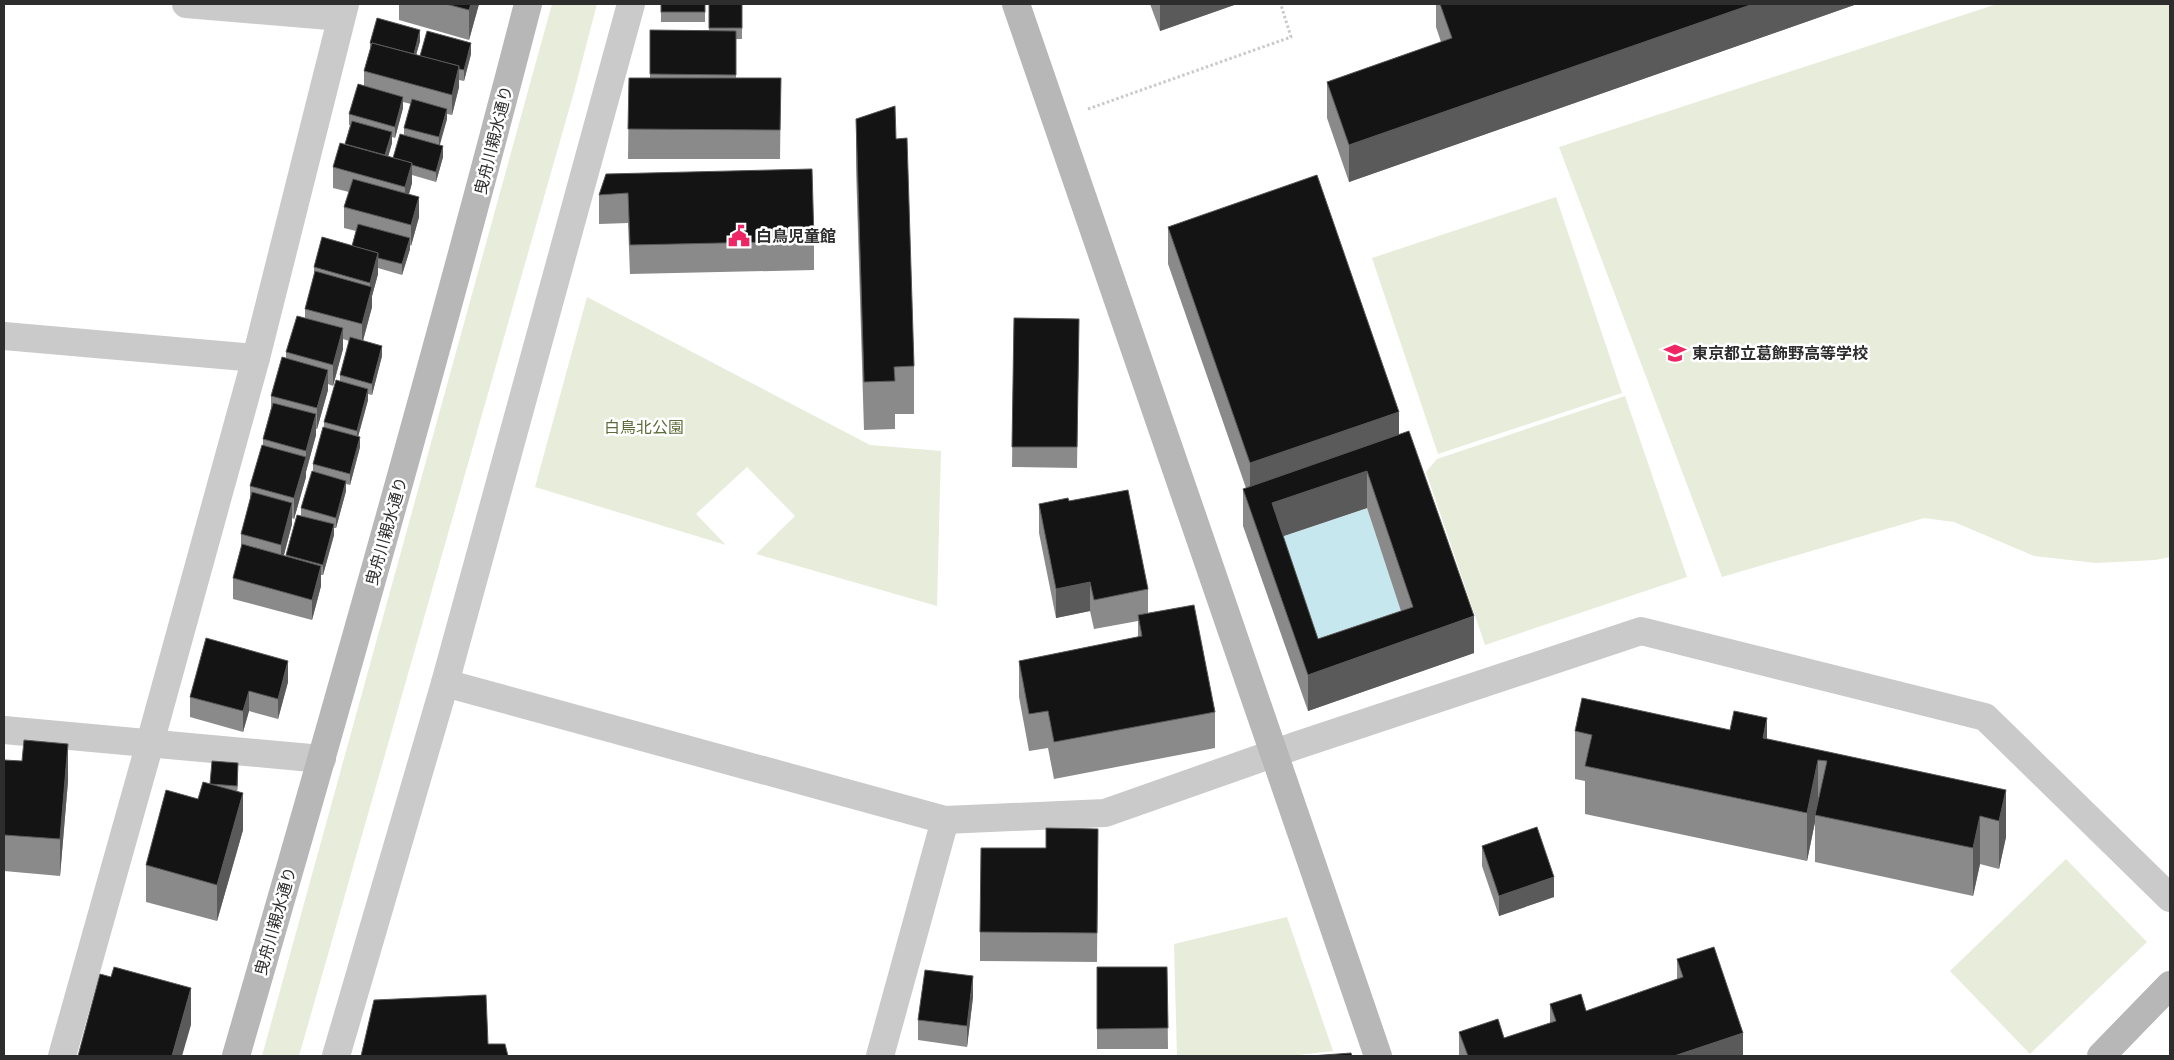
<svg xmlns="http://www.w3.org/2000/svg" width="2174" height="1060" viewBox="0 0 2174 1060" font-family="'Golos Text','Noto Sans JP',sans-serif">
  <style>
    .green { fill: #e8ecda }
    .water { fill: #c5e7ed }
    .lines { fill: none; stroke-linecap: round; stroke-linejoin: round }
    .path { stroke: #cacaca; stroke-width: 3; stroke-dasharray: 2.5 2.5; stroke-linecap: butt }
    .street { stroke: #cacaca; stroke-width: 28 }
    .secondary { stroke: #b7b7b7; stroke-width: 28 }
    .wall { fill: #8a8a8a; fill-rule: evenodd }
    .shaded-wall { fill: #5a5a5a }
    .building { fill: #141414; stroke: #5a5a5a; fill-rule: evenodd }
    .labels { text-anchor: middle; stroke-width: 5; stroke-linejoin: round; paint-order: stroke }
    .street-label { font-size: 16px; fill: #2d2d2d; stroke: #fff }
    .poi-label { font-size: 16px; font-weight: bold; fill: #2d2d2d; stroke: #fff; text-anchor: start }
    .park-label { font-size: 16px; fill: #5c6b39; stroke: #fff }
  </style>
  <rect width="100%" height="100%" fill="#fff"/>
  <!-- green -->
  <g class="green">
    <polygon points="552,4 597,4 574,92 299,1056 262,1056"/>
    <polygon points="1997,4 2170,4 2170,557 2155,560 2096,563 2034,556 1954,522 1924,518 1722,577 1559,147"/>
    <polygon points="1556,197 1622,393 1438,454 1372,258"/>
    <polygon points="587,297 870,445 941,451 937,606 756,554 795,516 747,467 696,514 726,545 535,487"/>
    <polygon points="1625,396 1687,577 1485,645 1426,472 1437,459"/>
    <polygon points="2066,859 2147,942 2030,1054 1950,971"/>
    <polygon points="1287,917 1333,1051 1289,1056 1177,1056 1174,944"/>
  </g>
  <!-- water -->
  <polygon class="water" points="1367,508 1413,644 1318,676 1272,540"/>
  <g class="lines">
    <!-- path -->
    <polyline class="path" points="1088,109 1291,37 1281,5"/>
    <!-- street -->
    <g class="street">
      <polyline points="186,4 341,17"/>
      <polyline points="4,336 256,358"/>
      <polyline points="445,683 945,820 1105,813 1298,745 1641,631 1985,717 2170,898"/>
      <polyline points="4,730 322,759"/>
      <polyline points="62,1056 150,743 256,358 345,4"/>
      <polyline points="336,1056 445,683 631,4"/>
      <polyline points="880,1056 945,820"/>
    </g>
    <!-- secondary -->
    <g class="secondary">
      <path d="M1016,4c119,351 242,701 362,1052"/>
      <path d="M236,1056c101,-350 201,-700 292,-1052"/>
      <polyline points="2101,1056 2170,985"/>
    </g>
  </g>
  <!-- wall -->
  <g class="wall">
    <polygon points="399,4 479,4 469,40 399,20"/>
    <rect x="661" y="4" width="44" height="18"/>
    <polygon points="709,4 742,4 742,39 736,39 736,78 781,78 780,159 628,159 629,78 650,78 650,30 709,30"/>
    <polygon points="1150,4 1237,4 1160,31"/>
    <polygon points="1436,4 1857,4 1349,182 1327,118 1327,82 1441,42 1436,27"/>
    <path d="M420,41l-4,14 4,1 51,-2 -7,27 -5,-1v7l-7,28 -5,-1v5l-8,26 4,12 -7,25 -24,-7v8l-3,11 10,23 -8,29 -1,-1v4l-8,26 -24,-7v6l-6,22v11l-9,34 19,15 -10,39 -4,-1v6l-10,36 2,11 -10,38 -4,-1v7l-10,37h-2v7l-11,40h-2v11l-9,34 -79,-21v-21l8,-30v-14l9,-34v-14l13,-41v-6l8,-31v-12l15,-38v-6l19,-34v-9l9,-32v-10l38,-21 4,-15 -12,-3v-21l5,-15 -16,-4v-21l12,-23 5,-19h-1v-11l15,-28v-15l6,-21v-7zM403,102l8,2 -7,24v7l-11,23 -5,-2 4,-13v-6l3,1 8,-30zM343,339l6,2 -9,34v6l-16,41v5l-11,37v8l-12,36v8l-15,40 -2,-1 8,-31v-6l2,1 12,-42v-6l10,-36v-6h1l11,-39v-6l5,2 10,-37z"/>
    <polygon points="856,119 896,139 914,366 914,414 895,414 895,429 864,430 856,167"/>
    <polygon points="606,174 814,241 814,270 630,274 628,223 599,224 599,195"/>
    <path d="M1168,227l231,207 75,219 -166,58 -65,-185v-37l3,-1 -78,-224zM1367,508l34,103 -83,28 -35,-103z"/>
    <polygon points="1014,318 1079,319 1077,468 1012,467"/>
    <polygon points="1069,501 1148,589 1148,613 1215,712 1215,748 1054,779 1048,748 1029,751 1019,697 1019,661 1138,637 1138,621 1094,629 1090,611 1056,618 1039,533 1039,504"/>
    <polygon points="288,682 278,719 249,711 243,732 190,717 190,697"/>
    <polygon points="1575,731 1767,739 2006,790 2006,837 1999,869 1980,864 1973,896 1815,862 1815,822 1807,861 1585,814 1585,781 1575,779"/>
    <polygon points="4,760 68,781 60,876 4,871"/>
    <polygon points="238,773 237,792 243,830 217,921 146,902 146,865 210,784"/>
    <polygon points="1098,829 1097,962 980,961 980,932 1046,848"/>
    <polygon points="1482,846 1554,897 1499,916 1482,866"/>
    <polygon points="1677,959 1743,1056 1459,1056 1459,1032 1504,1038 1550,1023 1550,1004 1586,1011 1677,980"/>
    <polygon points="1097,967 1167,967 1168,1049 1097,1049"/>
    <polygon points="973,997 967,1047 918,1040 918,1020"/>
  </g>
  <!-- shaded-wall -->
  <g class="shaded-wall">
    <polygon points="471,4 479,4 469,40 469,10"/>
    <polygon points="1160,4 1237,4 1160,31"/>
    <polygon points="1753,4 1857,4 1349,182 1349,145"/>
    <polygon points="420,30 420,41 413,66 413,55"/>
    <polygon points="471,43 471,54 464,81 464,70"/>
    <polygon points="459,66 459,87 452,115 452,95"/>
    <polygon points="403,97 403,108 395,138 395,127"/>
    <polygon points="447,109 447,119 439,148 439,137"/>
    <polygon points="392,132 392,143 385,168 385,158"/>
    <polygon points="443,146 443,157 436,182 436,172"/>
    <polygon points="412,163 412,183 405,208 405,187"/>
    <polygon points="419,197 419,217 411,246 411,225"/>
    <polygon points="410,238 410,249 402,275 402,264"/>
    <polygon points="378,253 378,274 372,296 372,307 362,344 362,324 370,294 370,283"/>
    <polygon points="343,328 343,349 333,386 333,365"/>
    <polygon points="382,346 382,356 372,395 372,384"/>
    <polygon points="328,370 328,390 317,429 317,408"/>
    <polygon points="368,389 368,400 357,441 357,431"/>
    <polygon points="1399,412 1399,449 1250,500 1250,463"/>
    <polygon points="316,414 316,435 306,472 306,451"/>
    <polygon points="360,437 360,447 350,485 350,474"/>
    <polygon points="306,457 306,477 294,519 294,498"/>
    <polygon points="1367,471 1367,508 1272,540 1272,503"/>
    <polygon points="346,481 346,491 336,528 336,518"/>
    <polygon points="292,503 292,524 281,566 281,545"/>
    <polygon points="334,524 334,535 323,575 323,565"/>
    <polygon points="321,566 321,586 312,620 312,600"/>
    <polygon points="1090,582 1090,611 1056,618 1056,589"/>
    <polygon points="1474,616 1474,653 1308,711 1308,675"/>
    <polygon points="288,661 288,682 278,719 278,699"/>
    <polygon points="249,691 249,711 243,732 243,711"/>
    <polygon points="1767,718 1767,766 1763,738"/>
    <polygon points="68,744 68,781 60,876 60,839"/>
    <polygon points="1818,760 1818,808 1815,815 1815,822 1807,861 1807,813"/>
    <polygon points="238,763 238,773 237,796 237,786"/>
    <polygon points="2006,790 2006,837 1999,869 1999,821"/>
    <polygon points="243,793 243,830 217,921 217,885"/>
    <polygon points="1980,816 1980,864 1973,896 1973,848"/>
    <polygon points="1554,877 1554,897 1499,916 1499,896"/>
    <polygon points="973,976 973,997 967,1047 967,1026"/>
    <polygon points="191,988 191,1025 182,1056 172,1056"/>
    <polygon points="1743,1033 1743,1056 1674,1056"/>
  </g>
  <!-- building -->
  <g class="building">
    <polygon points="446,4 471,4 469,10"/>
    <rect x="661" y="4" width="44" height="8"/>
    <rect x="709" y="4" width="33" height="24"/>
    <polygon points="1440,4 1753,4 1349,145 1327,82 1452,38"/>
    <polygon points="377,18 420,30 414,54 372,43 372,44 370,43"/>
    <polygon points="650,30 736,31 736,75 650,74"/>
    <polygon points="427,31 471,43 464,70 459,69 459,66 420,56"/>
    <polygon points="372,43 459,66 452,95 364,71"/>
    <polygon points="629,78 781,78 780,130 628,129"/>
    <polygon points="358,84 403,97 395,127 349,114"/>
    <polygon points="412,99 447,109 439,137 404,128"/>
    <polygon points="895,106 896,139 907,138 914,366 894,367 895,381 864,382 856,119"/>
    <polygon points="352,121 392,132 385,155 345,144"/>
    <polygon points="400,134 443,146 436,172 412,165 412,163 393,158"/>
    <polygon points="340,143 412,163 405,187 333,167"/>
    <polygon points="812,169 814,241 630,245 628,193 599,195 606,174"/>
    <polygon points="1317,175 1399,412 1250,463 1168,227"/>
    <polygon points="353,179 419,197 411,225 344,207"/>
    <polygon points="358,224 410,238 402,264 378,258 378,253 352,246"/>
    <polygon points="322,237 378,253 370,283 314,267"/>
    <polygon points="315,271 372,287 362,324 305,309"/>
    <polygon points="297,316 343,328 333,365 286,352"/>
    <polygon points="1014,318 1079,319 1077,447 1012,447"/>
    <polygon points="350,337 382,346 372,384 340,375"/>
    <polygon points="282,357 328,370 317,408 271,396"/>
    <polygon points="336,380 368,389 357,431 324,422"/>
    <polygon points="273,403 316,414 306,451 263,439"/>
    <polygon points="323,427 360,437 350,474 313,464"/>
    <path d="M1409,431l65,185 -166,59 -65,-186zM1367,471l46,136 -95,32 -46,-136z"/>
    <polygon points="262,445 306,457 294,498 250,486"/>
    <polygon points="312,471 346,481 336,518 301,508"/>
    <polygon points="1128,490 1148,589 1094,600 1090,582 1056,589 1039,504 1068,498 1069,501"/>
    <polygon points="252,492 292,503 281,545 241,534"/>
    <polygon points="297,515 334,524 323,565 286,555"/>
    <polygon points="242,544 321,566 312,600 233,578"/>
    <polygon points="1194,605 1215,712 1054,742 1048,711 1029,714 1019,661 1142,636 1138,615"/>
    <polygon points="206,638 288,661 278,699 249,691 243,711 190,697"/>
    <polygon points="1582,698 1730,730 1734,711 1767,718 1763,738 2006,790 1999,821 1980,816 1973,848 1815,815 1827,761 1818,760 1807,813 1585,766 1592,735 1575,731"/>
    <polygon points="24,740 68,744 60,839 4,835 4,760 22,761"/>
    <polygon points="212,761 238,763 237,786 210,784"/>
    <polygon points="203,782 243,793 217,885 146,865 166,790 198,799"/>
    <polygon points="1537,827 1554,877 1499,896 1482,846"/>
    <polygon points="1046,828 1098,829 1097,933 980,932 981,848 1046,848"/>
    <polygon points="1714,947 1743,1033 1674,1056 1468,1056 1459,1032 1498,1019 1504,1038 1556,1021 1550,1004 1581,994 1586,1011 1683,977 1677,959"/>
    <polygon points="114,967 191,988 172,1056 78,1056 100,974 111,977"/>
    <polygon points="1097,967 1167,967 1168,1028 1097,1029"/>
    <polygon points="925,970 973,976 967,1026 918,1020"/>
    <polygon points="486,995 488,1044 505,1044 508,1056 361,1056 374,1000"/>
    <polygon points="1351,1053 1352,1056 1311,1056"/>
  </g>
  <!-- icons -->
  <defs>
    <g id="civic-bare" transform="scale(1.725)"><path d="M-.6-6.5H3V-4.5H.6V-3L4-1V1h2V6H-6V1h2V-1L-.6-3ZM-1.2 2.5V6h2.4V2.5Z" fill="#ee2664" stroke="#fff" stroke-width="2.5" paint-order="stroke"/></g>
    <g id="school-bare" transform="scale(1.725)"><path d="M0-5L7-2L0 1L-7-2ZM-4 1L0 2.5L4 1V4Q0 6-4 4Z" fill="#ee2664" stroke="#fff" stroke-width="2.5" paint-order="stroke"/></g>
  </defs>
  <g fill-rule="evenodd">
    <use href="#civic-bare" x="739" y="236"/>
    <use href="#school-bare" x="1675" y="353"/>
  </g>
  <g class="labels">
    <!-- street labels -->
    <g class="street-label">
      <text transform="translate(493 140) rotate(-76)" y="6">曳舟川親水通り</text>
      <text transform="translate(386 531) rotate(-74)" y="6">曳舟川親水通り</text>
      <text transform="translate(275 921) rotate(-74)" y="6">曳舟川親水通り</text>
    </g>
    <!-- poi labels -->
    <g class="poi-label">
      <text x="756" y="242">白鳥児童館</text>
      <text x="1692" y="359">東京都立葛飾野高等学校</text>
    </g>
    <!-- park labels -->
    <g class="park-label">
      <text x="644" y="433">白鳥北公園</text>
    </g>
  </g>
  <!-- border -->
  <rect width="2174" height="1060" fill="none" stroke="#2d2d2d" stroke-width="10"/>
</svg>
